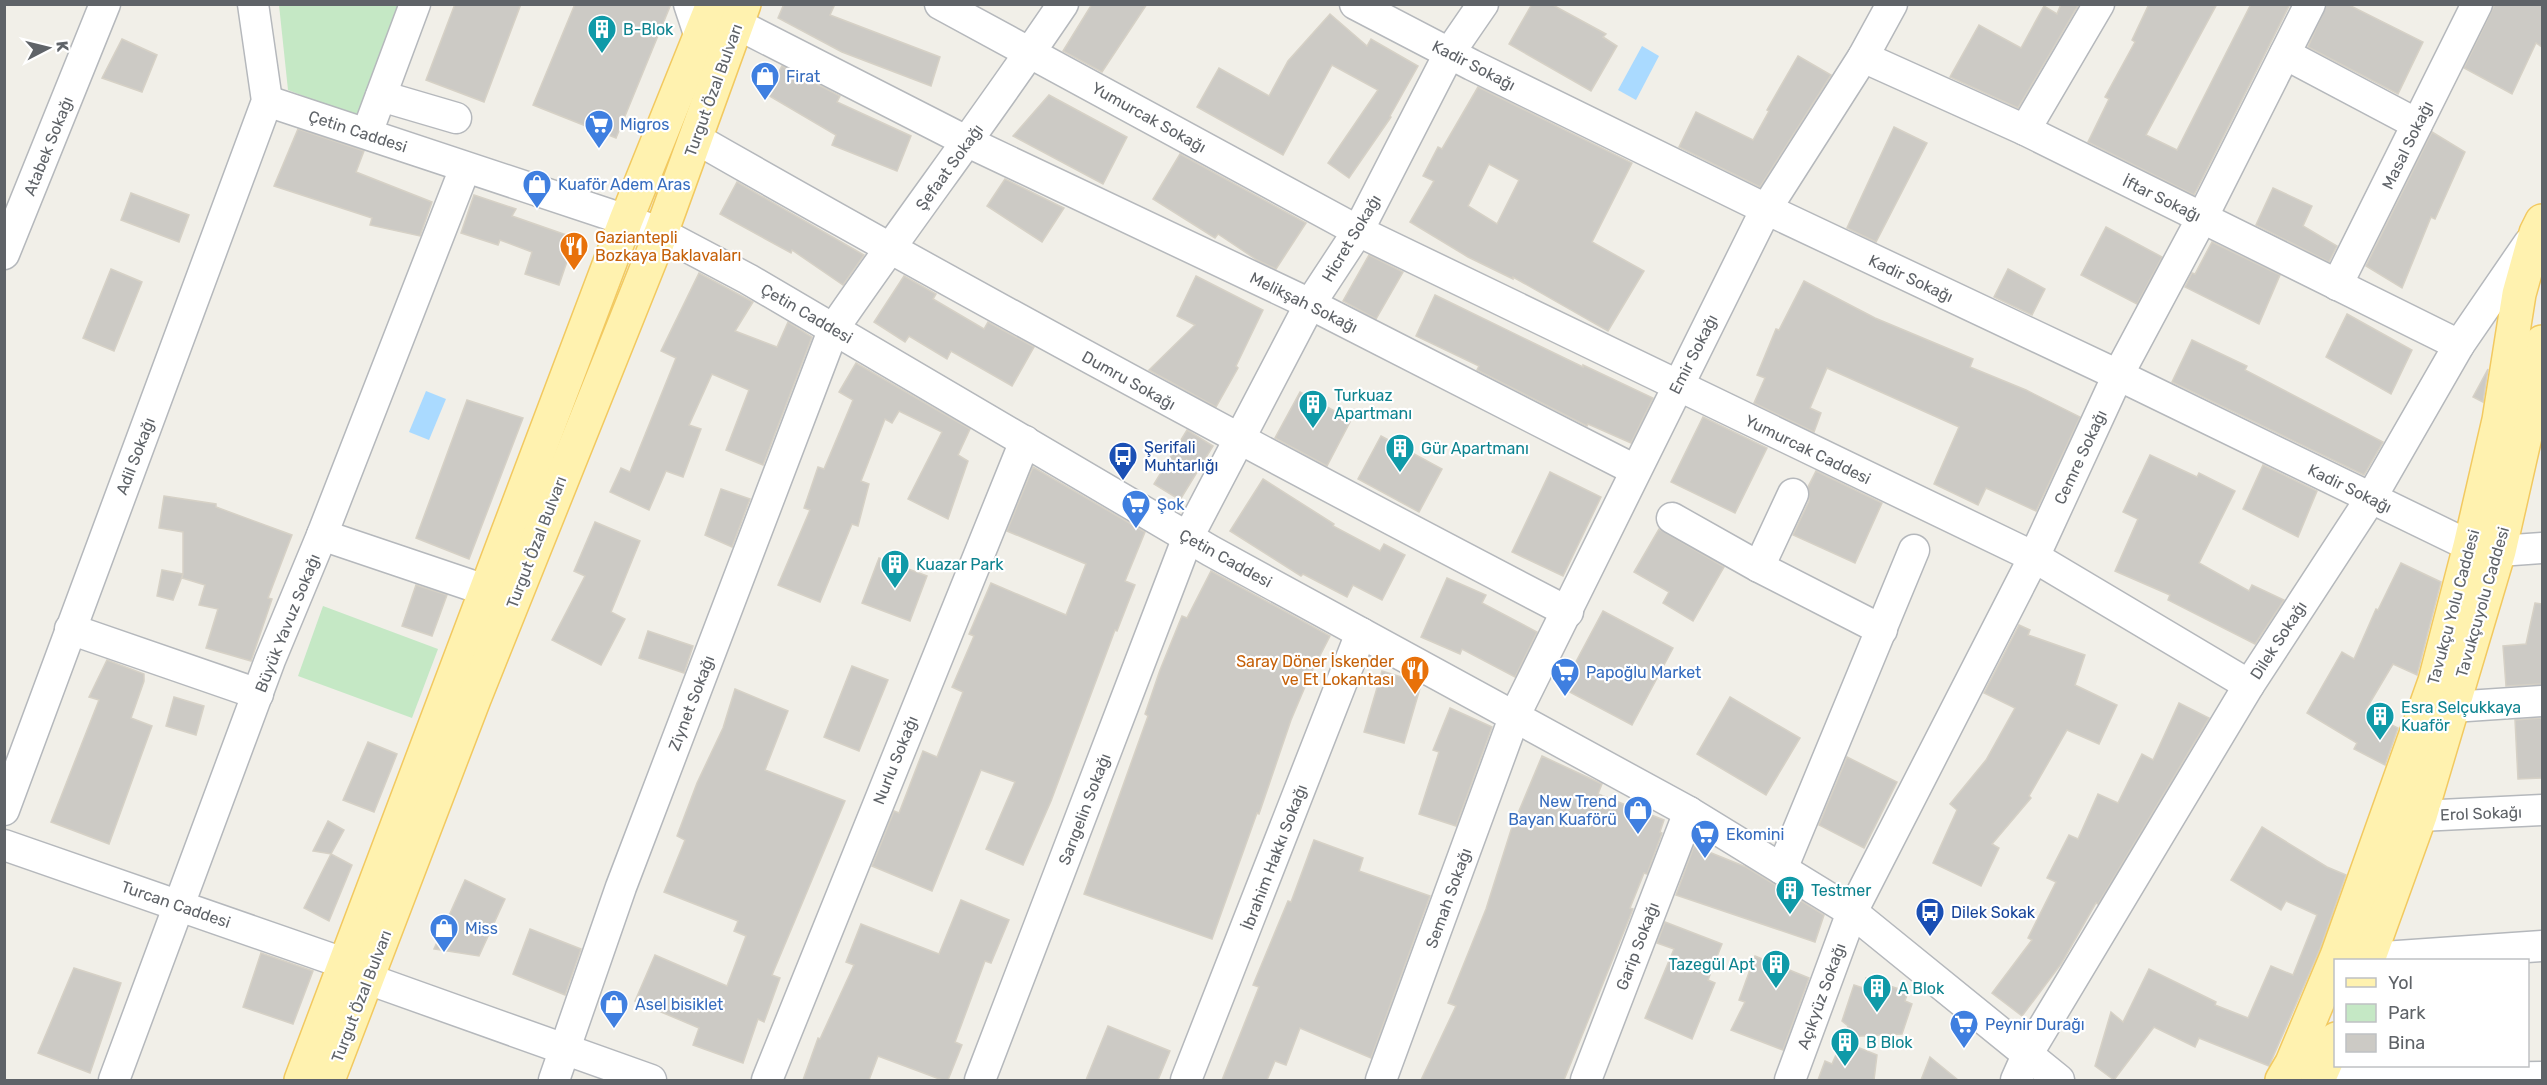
<svg xmlns="http://www.w3.org/2000/svg" width="2547" height="1085" viewBox="0 0 2547 1085" font-family="Rubik,sans-serif">
  <style>
    .green { fill: #c5e8c5 }
    .water { fill: #aadaff }
    .building { fill: #cccac5; stroke: #d6d1c6; stroke-width: 1.5; fill-rule: evenodd }
    .lines { fill: none; stroke-linecap: round; stroke-linejoin: round }
    .minor-casing { stroke: #b5b8bc; stroke-width: 33 }
    .major-casing { stroke: #f2c960; stroke-width: 36 }
    .minor { stroke: #fff; stroke-width: 30 }
    .major { stroke: #fff2af; stroke-width: 33 }
    .labels { text-anchor: middle; stroke-width: 4.5; stroke-linejoin: round; paint-order: stroke }
    .culture-label { font-size: 16px; fill: #0d838f; stroke: #fff; text-anchor: start }
    .street-label { font-size: 16px; fill: #5f6368; stroke: #fff }
    .shop-label { font-size: 16px; fill: #366cbe; stroke: #fff; text-anchor: start }
    .food-label { font-size: 16px; fill: #c56008; stroke: #fff; text-anchor: start }
    .transit-label { font-size: 16px; fill: #164399; stroke: #fff; text-anchor: start }
  </style>
  <rect width="100%" height="100%" fill="#f1efe8"/>
  <!-- green -->
  <g class="green">
    <polygon points="279,5 409,5 366,120 288,90"/>
    <polygon points="323,606 438,649 412,718 298,676"/>
  </g>
  <!-- water -->
  <g class="water">
    <polygon points="1642,46 1659,56 1636,100 1618,90"/>
    <polygon points="426,391 446,399 429,440 409,432"/>
  </g>
  <!-- building -->
  <g class="building">
    <polygon points="455,4 521,4 484,102 426,80"/>
    <polygon points="575,4 671,4 616,138 533,105"/>
    <polygon points="784,4 835,4 830,15 940,57 931,86 842,52 778,18"/>
    <polygon points="1092,4 1147,4 1102,72 1063,51"/>
    <polygon points="1532,4 1551,4 1606,34 1603,37 1617,46 1591,91 1509,44"/>
    <polygon points="2061,4 2079,4 2018,108 1950,77 1979,25 2021,48 2044,6 2057,14"/>
    <polygon points="2149,4 2217,4 2146,135 2177,150 2251,4 2290,4 2194,195 2088,142 2109,99 2105,97 2135,42 2132,40"/>
    <polygon points="2327,4 2347,4 2423,42 2398,94 2308,47"/>
    <polygon points="2495,4 2542,4 2542,47 2536,43 2512,94 2464,68"/>
    <polygon points="1330,14 1367,46 1371,39 1418,66 1390,116 1391,117 1349,178 1328,163 1378,90 1332,65 1283,155 1197,107 1219,68 1269,96 1288,61"/>
    <polygon points="122,39 157,55 142,92 102,78"/>
    <polygon points="1798,56 1831,75 1760,187 1679,147 1696,112 1753,140 1769,111 1767,110"/>
    <polygon points="782,66 840,96 837,102 911,136 897,171 832,145 836,135 766,94"/>
    <path d="M1478,87l154,76 -40,79 52,29 -36,60 -95,-54v2l-45,-22 -58,-35 24,-41 -11,-5 15,-29 4,2zM1489,164l30,16 -22,44 -29,-18z"/>
    <polygon points="1049,95 1127,137 1103,184 1013,136"/>
    <polygon points="1894,127 1927,143 1876,242 1847,228"/>
    <polygon points="298,129 364,151 356,172 432,202 420,236 370,225 372,218 274,186"/>
    <polygon points="2432,132 2465,152 2435,219 2431,217 2402,288 2366,266"/>
    <polygon points="1180,154 1306,223 1276,269 1257,260 1218,234 1215,238 1153,199"/>
    <polygon points="1005,179 1064,208 1042,242 987,206"/>
    <polygon points="737,182 864,255 843,285 792,250 791,253 720,214"/>
    <polygon points="2273,188 2312,206 2303,226 2337,246 2329,262 2256,225"/>
    <polygon points="131,193 189,215 179,242 121,220"/>
    <polygon points="474,195 516,209 512,216 575,238 559,285 525,274 532,252 500,240 498,245 461,233"/>
    <polygon points="2106,227 2162,257 2137,304 2081,275"/>
    <polygon points="2212,242 2280,275 2259,324 2185,287 2192,273 2195,274"/>
    <polygon points="1369,255 1403,272 1376,319 1343,301"/>
    <polygon points="111,269 142,282 114,351 83,338"/>
    <polygon points="2008,269 2045,289 2032,315 1994,297"/>
    <polygon points="699,273 753,302 735,331 777,347 788,322 812,337 763,465 726,450 749,390 712,374 689,425 701,429 683,477 666,471 649,510 610,492 621,468 630,472 676,358 661,351"/>
    <polygon points="904,276 936,294 933,299 984,329 988,322 1034,347 1012,386 951,351 947,359 909,336 905,342 874,322"/>
    <polygon points="1196,276 1263,310 1236,366 1238,368 1216,407 1149,370 1195,325 1177,316"/>
    <polygon points="1804,281 1875,318 1973,359 1970,367 2026,390 2080,417 2036,511 1986,488 1978,505 1934,484 1959,427 1827,368 1810,408 1821,413 1814,432 1754,403 1765,378 1757,375 1776,329 1779,330"/>
    <polygon points="1435,295 1583,367 1583,365 1653,398 1631,443 1588,424 1587,426 1477,370 1479,366 1416,336"/>
    <polygon points="2347,314 2412,350 2391,394 2326,357"/>
    <polygon points="2192,340 2247,366 2245,370 2383,442 2364,475 2172,382"/>
    <polygon points="856,363 970,429 958,455 968,461 948,519 908,499 942,432 899,411 892,423 885,419 861,481 869,484 858,526 852,524 820,602 778,585 810,510 804,508 818,467 824,469 853,400 839,392"/>
    <polygon points="2488,369 2483,402 2473,397"/>
    <polygon points="1300,392 1351,420 1327,466 1275,438"/>
    <polygon points="467,400 523,418 469,559 416,538"/>
    <polygon points="1703,417 1767,448 1735,513 1671,482"/>
    <polygon points="1187,430 1213,446 1180,500 1154,484"/>
    <polygon points="1381,436 1442,469 1419,512 1358,479"/>
    <polygon points="2150,455 2197,477 2199,473 2235,491 2199,563 2249,591 2252,585 2284,600 2255,644 2168,600 2170,595 2115,571 2138,519 2123,512"/>
    <polygon points="2263,465 2317,491 2298,537 2243,509"/>
    <polygon points="1033,467 1145,532 1125,581 1135,585 1117,631 1115,630 1051,801 1023,865 986,849 1015,782 981,770 932,891 872,866 894,811 899,813 923,751 937,757 963,692 952,687 974,636 969,634 991,583 1066,615 1086,564 1007,531"/>
    <polygon points="1816,471 1882,503 1855,563 1793,535 1809,501 1808,487"/>
    <polygon points="1550,472 1601,497 1563,576 1512,552"/>
    <polygon points="1263,479 1334,524 1333,526 1380,551 1384,544 1405,555 1382,600 1353,585 1347,597 1303,574 1301,576 1230,531"/>
    <polygon points="721,489 750,499 732,547 705,535"/>
    <polygon points="164,496 216,504 216,507 292,535 268,598 272,599 251,661 206,648 218,609 199,605 205,585 182,578 183,574 173,600 157,596 162,570 183,574 183,532 159,528"/>
    <polygon points="595,522 640,541 611,612 625,619 601,665 552,640 585,576 574,571"/>
    <polygon points="1659,529 1724,567 1693,621 1663,603 1669,592 1634,572"/>
    <polygon points="879,558 927,576 910,621 862,603"/>
    <polygon points="2401,563 2441,582 2417,675 2393,664 2365,711 2398,728 2385,765 2354,749 2357,743 2307,713 2342,652 2354,659 2376,609 2378,610"/>
    <polygon points="1211,571 1330,636 1310,675 1291,720 1259,814 1257,813 1212,939 1084,894 1148,716 1145,714 1160,670 1182,616 1187,618"/>
    <polygon points="1447,578 1486,595 1482,603 1537,632 1515,677 1462,649 1460,654 1421,637"/>
    <polygon points="416,585 447,595 432,636 402,626"/>
    <polygon points="2535,603 2542,604 2542,684 2506,686 2503,646 2526,644"/>
    <polygon points="1603,611 1673,648 1632,725 1562,688"/>
    <polygon points="2019,625 2030,630 2028,635 2085,655 2075,685 2117,705 2099,744 2067,730 2029,796 2031,798 1992,844 1999,848 1981,886 1933,863 1957,810 1950,804 1986,760 2015,708 1984,693"/>
    <polygon points="648,631 693,646 684,673 639,658"/>
    <polygon points="107,660 144,674 144,681 131,718 152,726 109,844 51,822 99,700 89,697"/>
    <polygon points="852,666 888,680 859,751 824,737"/>
    <polygon points="1382,671 1411,680 1421,685 1404,743 1364,732"/>
    <polygon points="735,689 788,711 765,770 845,801 772,975 780,978 764,1022 758,1019 743,1063 693,1045 699,1028 635,1001 655,955 727,986 746,936 734,931 738,921 664,892 685,840 677,836 697,783 723,728"/>
    <polygon points="174,697 204,706 196,735 166,726"/>
    <polygon points="1730,697 1800,738 1766,795 1697,754"/>
    <polygon points="2179,703 2209,718 2098,904 2096,903 2061,964 2022,1016 1992,993 2032,940 2028,938 2056,882 2047,878 2069,835 2078,839 2098,794 2118,803 2142,754 2153,760"/>
    <polygon points="1450,708 1492,727 1456,826 1419,814 1439,752 1433,750"/>
    <polygon points="2542,718 2542,778 2518,779 2515,720"/>
    <polygon points="368,742 397,754 374,812 343,800"/>
    <polygon points="1542,756 1602,784 1598,794 1664,820 1660,832 1662,833 1647,874 1644,873 1630,908 1633,909 1564,1080 1421,1080 1456,1006 1448,1003 1486,909 1511,830"/>
    <polygon points="1847,757 1897,782 1864,848 1819,825"/>
    <polygon points="328,821 344,830 331,854 313,851"/>
    <polygon points="2262,827 2327,867 2346,875 2320,949 2269,1066 2199,1038 2195,1047 2154,1027 2114,1080 2095,1066 2111,1012 2123,1022 2149,969 2216,1002 2215,1005 2248,1018 2271,966 2293,975 2317,915 2286,901 2281,910 2231,880"/>
    <polygon points="1314,840 1363,858 1359,871 1430,896 1371,1058 1300,1028 1286,1065 1275,1061 1267,1080 1222,1080 1259,987 1253,985 1288,901 1291,902"/>
    <polygon points="1694,846 1746,867 1824,915 1815,942 1676,895"/>
    <polygon points="331,854 352,865 329,921 304,908"/>
    <polygon points="465,880 505,899 479,956 434,949"/>
    <polygon points="961,900 1009,920 991,963 985,961 955,1042 962,1045 948,1080 942,1080 878,1056 869,1080 803,1080 818,1038 820,1039 854,965 846,962 861,924 939,954"/>
    <polygon points="1665,922 1722,944 1708,980 1715,983 1692,1039 1645,1018 1674,949 1657,943"/>
    <polygon points="530,929 581,949 565,995 513,974"/>
    <polygon points="261,953 313,971 293,1024 243,1007"/>
    <polygon points="1755,956 1809,978 1783,1050 1731,1030 1745,1002 1739,1000"/>
    <polygon points="74,968 121,983 90,1073 38,1053"/>
    <polygon points="1866,978 1908,992 1905,1001 1912,1004 1902,1034 1843,1037 1848,1026 1842,1021 1854,985 1863,988"/>
    <polygon points="1108,1026 1170,1051 1158,1080 1086,1080"/>
    <polygon points="1842,1041 1877,1055 1874,1080 1818,1080 1825,1061 1832,1064"/>
    <polygon points="1930,1057 1958,1080 1921,1080"/>
  </g>
  <g class="lines">
    <!-- minor casing -->
    <g class="minor-casing">
      <g id="minor">
        <polyline points="689,4 700,37"/>
        <polyline points="940,4 1358,231 2034,557 2249,685"/>
        <polyline points="1355,4 1472,65 1766,209 2118,375 2470,546"/>
        <polyline points="737,24 968,142 1310,304 1635,470"/>
        <polyline points="2285,54 2417,124"/>
        <polyline points="1863,57 2025,130 2459,345"/>
        <polyline points="381,96 456,118"/>
        <polyline points="267,101 626,220 661,233 748,279 1211,551 1689,812 1852,912 2059,1080"/>
        <polyline points="2025,130 2099,4"/>
        <polyline points="367,133 415,4"/>
        <path d="M695,138c288,165 579,321 873,474"/>
        <polyline points="4,254 105,4"/>
        <polyline points="2337,285 2477,4"/>
        <polyline points="1672,518 1759,567 1882,630"/>
        <polyline points="322,535 485,590"/>
        <polyline points="2499,551 2542,548"/>
        <polyline points="1759,567 1793,494"/>
        <polyline points="70,629 258,694"/>
        <polyline points="2452,707 2542,701"/>
        <polyline points="4,810 267,101 253,4"/>
        <polyline points="2420,816 2542,810"/>
        <polyline points="4,845 332,959 345,968"/>
        <polyline points="1782,869 1914,550"/>
        <polyline points="2369,958 2542,946"/>
        <polyline points="368,979 651,1080"/>
        <polyline points="114,1080 270,660 322,535 465,168"/>
        <path d="M554,1080l67,-193 213,-559c75,-109 155,-214 229,-324"/>
        <polyline points="767,1080 1025,441"/>
        <polyline points="980,1080 1188,537 1310,304 1358,231 1450,52 1483,4"/>
        <polyline points="1186,1080 1361,633"/>
        <polyline points="1381,1080 1515,715 1766,209 1863,57 1892,4"/>
        <polyline points="1586,1080 1689,812"/>
        <polyline points="1790,1080 1852,912 2034,557 2118,375 2202,218 2310,4"/>
        <polyline points="2016,1080 2028,1053 2249,685 2371,498 2459,345 2529,243"/>
        <polyline points="2340,1080 2542,1077"/>
      </g>
    </g>
    <!-- major casing -->
    <g class="major-casing">
      <g id="major">
        <polyline points="2368,960 2420,816 2499,551 2529,419 2542,342"/>
        <polyline points="301,1080 626,220 713,4"/>
        <polyline points="328,1080 474,699 661,233 744,4"/>
        <polyline points="2282,1080 2292,1063 2337,956 2435,681 2470,546 2499,420 2519,294 2536,233 2542,221"/>
        <polyline points="2318,1080 2336,1039"/>
      </g>
    </g>
    <!-- minor -->
    <use href="#minor" class="minor"/>
    <!-- major -->
    <use href="#major" class="major"/>
  </g>
  <!-- icons -->
  <defs>
    <g id="building-pin" transform="scale(1.5)"><path d="M0 17L-7.5 6A9.5 9.5 0 1 1 7.5 6Z" fill="#0f9aa8" stroke="#fff"/><path d="M-4-6H4V6H1V3H-1V6H-4ZM-2.5-4.3h1.7v1.8h-1.7ZM.8-4.3h1.7v1.8H.8ZM-2.5-1h1.7V.8h-1.7ZM.8-1h1.7V.8H.8Z" fill="#fff"/></g>
    <g id="shop-pin" transform="scale(1.5)"><path d="M0 17L-7.5 6A9.5 9.5 0 1 1 7.5 6Z" fill="#3f7fe0" stroke="#fff"/><path d="M-5-2.5h2.3a2.7 3.5 0 0 1 5.4 0H5L5.5 6h-11ZM-1.5-2.5h3a1.5 2.3 0 0 0-3 0Z" fill="#fff"/></g>
    <g id="supermarket-pin" transform="scale(1.5)"><path d="M0 17L-7.5 6A9.5 9.5 0 1 1 7.5 6Z" fill="#3f7fe0" stroke="#fff"/><path d="M-6-5.5h2.5l.6 2H6L4.5 2H-2.5L-4.4-4H-6ZM-1.5 3.2a1.3 1.3 0 1 0 .1 0ZM3 3.2a1.3 1.3 0 1 0 .1 0Z" fill="#fff"/></g>
    <g id="restaurant-pin" transform="scale(1.5)"><path d="M0 17L-7.5 6A9.5 9.5 0 1 1 7.5 6Z" fill="#e8710a" stroke="#fff"/><path d="M-5-6h1v4h1v-4h1v4h1v-4h1v5L-1.5 .5V6h-2V.5L-5-1ZM5-6V6H3V1.5H1.5Q1.5-4 5-6Z" fill="#fff"/></g>
    <g id="bus-pin" transform="scale(1.5)"><path d="M0 17L-7.5 6A9.5 9.5 0 1 1 7.5 6Z" fill="#1a4fb4" stroke="#fff"/><path d="M-5-6H5V4H4V6H2V4H-2V6H-4V4H-5ZM-3.5-4V0h7V-4ZM-3.5 1.2v1.5H-2V1.2ZM2 1.2v1.5H3.5V1.2Z" fill="#fff"/></g>
  </defs>
  <g fill-rule="evenodd">
    <use href="#building-pin" x="602" y="29"/>
    <use href="#shop-pin" x="765" y="76"/>
    <use href="#supermarket-pin" x="599" y="124"/>
    <use href="#shop-pin" x="537" y="184"/>
    <use href="#restaurant-pin" x="574" y="246"/>
    <use href="#building-pin" x="1313" y="404"/>
    <use href="#building-pin" x="1400" y="448"/>
    <use href="#bus-pin" x="1123" y="456"/>
    <use href="#supermarket-pin" x="1136" y="504"/>
    <use href="#building-pin" x="895" y="564"/>
    <use href="#restaurant-pin" x="1415" y="670"/>
    <use href="#supermarket-pin" x="1565" y="672"/>
    <use href="#building-pin" x="2380" y="716"/>
    <use href="#shop-pin" x="1638" y="810"/>
    <use href="#supermarket-pin" x="1705" y="834"/>
    <use href="#building-pin" x="1790" y="890"/>
    <use href="#bus-pin" x="1930" y="912"/>
    <use href="#shop-pin" x="444" y="928"/>
    <use href="#building-pin" x="1776" y="964"/>
    <use href="#building-pin" x="1877" y="988"/>
    <use href="#shop-pin" x="614" y="1004"/>
    <use href="#supermarket-pin" x="1964" y="1024"/>
    <use href="#building-pin" x="1845" y="1042"/>
  </g>
  <g class="labels">
    <!-- culture labels -->
    <g class="culture-label">
      <text x="623" y="35">B-Blok</text>
      <text x="1334" y="401">Turkuaz<tspan x="1334" dy="18">Apartmanı</tspan></text>
      <text x="1421" y="454">Gür Apartmanı</text>
      <text x="916" y="570">Kuazar Park</text>
      <text x="2401" y="713">Esra Selçukkaya<tspan x="2401" dy="18">Kuaför</tspan></text>
      <text x="1811" y="896">Testmer</text>
      <text x="1755" y="970" text-anchor="end">Tazegül Apt</text>
      <text x="1898" y="994">A Blok</text>
      <text x="1866" y="1048">B Blok</text>
    </g>
    <!-- street labels -->
    <g class="street-label">
      <text transform="translate(1474 65) rotate(27)" y="6">Kadir Sokağı</text>
      <text transform="translate(713 90) rotate(-70)" y="6">Turgut Özal Bulvarı</text>
      <text transform="translate(1149 117) rotate(29)" y="6">Yumurcak Sokağı</text>
      <text transform="translate(358 131) rotate(18)" y="6">Çetin Caddesi</text>
      <text transform="translate(2407 145) rotate(-64)" y="6">Masal Sokağı</text>
      <text transform="translate(48 146) rotate(-68)" y="6">Atabek Sokağı</text>
      <text transform="translate(949 167) rotate(-54)" y="6">Şefaat Sokağı</text>
      <text transform="translate(2162 198) rotate(26)" y="6">İftar Sokağı</text>
      <text transform="translate(1351 238) rotate(-59)" y="6">Hicret Sokağı</text>
      <text transform="translate(1911 278) rotate(25)" y="6">Kadir Sokağı</text>
      <text transform="translate(1304 302) rotate(26)" y="6">Melikşah Sokağı</text>
      <text transform="translate(807 313) rotate(30)" y="6">Çetin Caddesi</text>
      <text transform="translate(1693 354) rotate(-63)" y="6">Emir Sokağı</text>
      <text transform="translate(1129 380) rotate(29)" y="6">Dumru Sokağı</text>
      <text transform="translate(1808 449) rotate(26)" y="6">Yumurcak Caddesi</text>
      <text transform="translate(135 456) rotate(-69)" y="6">Adil Sokağı</text>
      <text transform="translate(2080 457) rotate(-65)" y="6">Cemre Sokağı</text>
      <text transform="translate(2350 488) rotate(26)" y="6">Kadir Sokağı</text>
      <text transform="translate(536 542) rotate(-69)" y="6">Turgut Özal Bulvarı</text>
      <text transform="translate(1226 558) rotate(29)" y="6">Çetin Caddesi</text>
      <text transform="translate(2482 602) rotate(-74)" y="6">Tavukçuyolu Caddesi</text>
      <text transform="translate(2453 607) rotate(-75)" y="6">Tavukçu Yolu Caddesi</text>
      <text transform="translate(287 623) rotate(-68)" y="6">Büyük Yavuz Sokağı</text>
      <text transform="translate(2278 640) rotate(-57)" y="6">Dilek Sokağı</text>
      <text transform="translate(691 703) rotate(-69)" y="6">Ziynet Sokağı</text>
      <text transform="translate(895 760) rotate(-68)" y="6">Nurlu Sokağı</text>
      <text transform="translate(1084 809) rotate(-69)" y="6">Sarıgelin Sokağı</text>
      <text transform="translate(2481 813) rotate(-2)" y="6">Erol Sokağı</text>
      <text transform="translate(1274 857) rotate(-69)" y="6">İbrahim Hakkı Sokağı</text>
      <text transform="translate(1448 898) rotate(-70)" y="6">Semah Sokağı</text>
      <text transform="translate(176 904) rotate(19)" y="6">Turcan Caddesi</text>
      <text transform="translate(1637 946) rotate(-69)" y="6">Garip Sokağı</text>
      <text transform="translate(361 996) rotate(-69)" y="6">Turgut Özal Bulvarı</text>
      <text transform="translate(1821 996) rotate(-70)" y="6">Açıkyüz Sokağı</text>
    </g>
    <!-- shop labels -->
    <g class="shop-label">
      <text x="786" y="82">Firat</text>
      <text x="620" y="130">Migros</text>
      <text x="558" y="190">Kuaför Adem Aras</text>
      <text x="1157" y="510">Şok</text>
      <text x="1586" y="678">Papoğlu Market</text>
      <text x="1617" y="807" text-anchor="end">New Trend<tspan x="1617" dy="18">Bayan Kuaförü</tspan></text>
      <text x="1726" y="840">Ekomini</text>
      <text x="465" y="934">Miss</text>
      <text x="635" y="1010">Asel bisiklet</text>
      <text x="1985" y="1030">Peynir Durağı</text>
    </g>
    <!-- food labels -->
    <g class="food-label">
      <text x="595" y="243">Gaziantepli<tspan x="595" dy="18">Bozkaya Baklavaları</tspan></text>
      <text x="1394" y="667" text-anchor="end">Saray Döner İskender<tspan x="1394" dy="18">ve Et Lokantası</tspan></text>
    </g>
    <!-- transit labels -->
    <g class="transit-label">
      <text x="1144" y="453">Şerifali<tspan x="1144" dy="18">Muhtarlığı</tspan></text>
      <text x="1951" y="918">Dilek Sokak</text>
    </g>
  </g>
  <!-- border -->
  <rect width="2547" height="1085" fill="none" stroke="#5f6368" stroke-width="12"/>
  <!-- legend -->
  <rect x="2334" y="959" width="195" height="108" fill="#ffffff" stroke="#bfc1c3" stroke-width="1.5"/>
  <rect x="2346" y="978" width="30" height="9" fill="#fff2af" stroke="#bfc1c3" stroke-width="1.5"/>
  <text x="2388" y="989" font-size="18" fill="#5f6368">Yol</text>
  <rect x="2346" y="1004" width="30" height="18" fill="#c5e8c5" stroke="#bfc1c3" stroke-width="1.5"/>
  <text x="2388" y="1019" font-size="18" fill="#5f6368">Park</text>
  <rect x="2346" y="1034" width="30" height="18" fill="#cccac5" stroke="#bfc1c3" stroke-width="1.5"/>
  <text x="2388" y="1049" font-size="18" fill="#5f6368">Bina</text>
  <!-- north arrow -->
  <g transform="translate(48 48) rotate(83)" stroke="#ffffff" stroke-width="4.5" paint-order="stroke">
  <path d="M0-4.5L10 22L0 15L-10 22Z" fill="#5f6368"/>
  <text y="-9" font-size="16" font-weight="bold" text-anchor="middle" fill="#5f6368">K</text>
  </g>
</svg>
